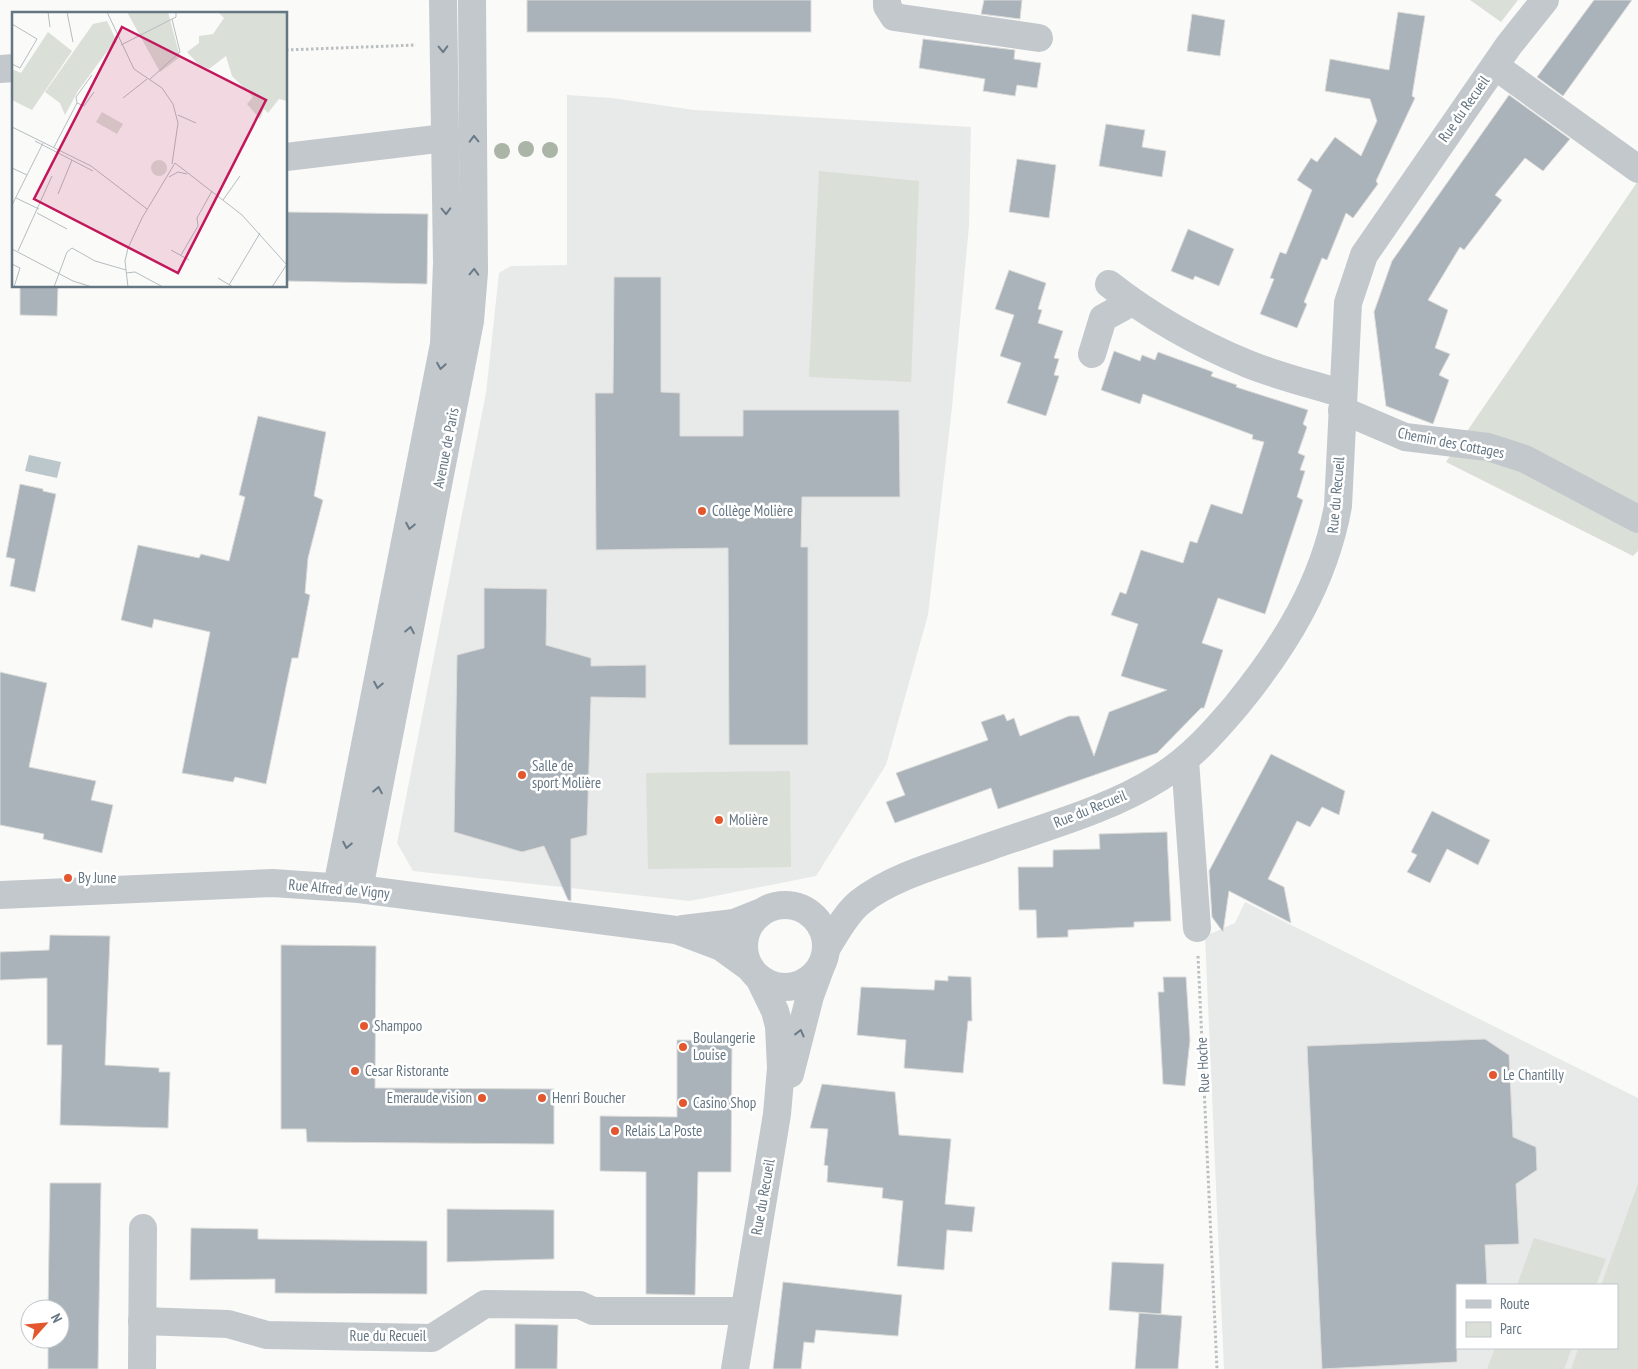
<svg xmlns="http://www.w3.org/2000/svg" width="1638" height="1369" viewBox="0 0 1638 1369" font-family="'PT Sans Narrow',sans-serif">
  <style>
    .built { fill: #e8e9e9 }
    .green { fill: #dadfd7 }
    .water { fill: #bbc7cb }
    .building { fill: #aab3b9; stroke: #dcdcda }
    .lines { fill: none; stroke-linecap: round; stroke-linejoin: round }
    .path { stroke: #bbbfc2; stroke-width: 3; stroke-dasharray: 2.5 2.5; stroke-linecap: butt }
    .minor { stroke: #c3c8cc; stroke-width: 28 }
    .tree { fill: #aab4a7 }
    .oneway { stroke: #6a7a87 }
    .poi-dot { fill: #e4572e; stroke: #fff; stroke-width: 2 }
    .labels { text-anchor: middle; stroke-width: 5; stroke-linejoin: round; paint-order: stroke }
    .street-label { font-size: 15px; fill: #657683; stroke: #fff }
    .poi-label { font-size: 15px; fill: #657683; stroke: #fff; text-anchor: start }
    .inset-road { fill: none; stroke: #b5bdc2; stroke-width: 1 }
    .view { fill: #c2185b; fill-opacity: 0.15; stroke: #c2185b; stroke-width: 2.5 }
    .inset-edge { fill: none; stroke: #657683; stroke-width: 2.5 }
  </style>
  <rect width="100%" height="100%" fill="#fafaf8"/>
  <!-- built -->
  <g class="built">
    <polygon points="567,95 612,98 694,110 971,127 969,226 952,407 928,615 886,765 816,876 690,901 413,871 397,843 486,393 499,273 511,266 567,265"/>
    <polygon points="1245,902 1638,1098 1638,1183 1601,1285 1457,1285 1457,1348 1578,1348 1571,1369 1224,1369 1205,936 1235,923"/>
  </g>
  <!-- green -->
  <g class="green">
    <polygon points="1470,0 1518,0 1501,22"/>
    <polygon points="819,171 919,181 911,382 809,377"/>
    <polygon points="1638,181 1638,551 1633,556 1446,462"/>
    <polygon points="790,771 791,867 648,869 646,773"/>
    <polygon points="1638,1183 1638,1369 1571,1369 1578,1348 1617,1348 1617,1285 1601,1285"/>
    <polygon points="1534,1238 1606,1259 1596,1285 1517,1285"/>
    <polygon points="1495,1348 1572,1348 1564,1369 1487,1369"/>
  </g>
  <!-- water -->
  <polygon class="water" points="29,455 61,462 57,478 25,471"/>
  <!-- building -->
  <g class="building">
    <rect x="527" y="0" width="284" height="32"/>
    <polygon points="984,0 1022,0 1020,19 981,14"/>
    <polygon points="1594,0 1632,0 1563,96 1537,77"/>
    <polygon points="1398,12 1425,16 1412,96 1415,98 1376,181 1378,184 1353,218 1346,213 1327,260 1322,258 1304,302 1307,304 1297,328 1260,314 1274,279 1270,278 1280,252 1286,254 1312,190 1297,180 1311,158 1317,162 1335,137 1361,156 1377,121 1370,99 1325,91 1330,59 1389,70"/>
    <polygon points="1192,14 1225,20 1220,56 1187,51"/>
    <polygon points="923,39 1015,50 1014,59 1041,63 1037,88 1017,85 1015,96 983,91 985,79 919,68"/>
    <polygon points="1509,95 1570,139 1543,171 1525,158 1495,195 1502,200 1464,250 1460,247 1428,300 1448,310 1435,348 1450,354 1439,375 1449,380 1433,424 1386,406 1374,312 1392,261"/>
    <polygon points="1106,124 1145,130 1142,147 1166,151 1162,177 1099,166"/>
    <polygon points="1017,159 1056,165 1049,218 1009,212"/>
    <polygon points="286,212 428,214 427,284 286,281"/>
    <polygon points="1188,229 1234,249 1219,286 1195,276 1193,280 1171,271"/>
    <polygon points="1009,270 1046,283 1038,309 1042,310 1038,323 1063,331 1054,358 1059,359 1054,375 1059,376 1046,416 1007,403 1021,363 1000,356 1014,315 995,309"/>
    <polygon points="614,277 661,277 661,392 680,393 680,436 743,436 743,410 899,410 900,497 802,497 801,547 808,547 808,745 729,745 728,548 596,550 595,393 613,393"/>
    <polygon points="20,286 58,286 57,316 20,315"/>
    <polygon points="1114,351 1140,361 1142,355 1155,360 1158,352 1213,372 1211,376 1237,385 1236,387 1308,410 1303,424 1307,427 1298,453 1305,456 1300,470 1305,471 1297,497 1303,500 1265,614 1218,598 1202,643 1223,650 1204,708 1201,708 1157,753 998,809 991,788 895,823 886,802 905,795 896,773 988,740 981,722 1004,714 1007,721 1014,718 1020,736 1069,716 1079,716 1094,756 1109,712 1167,690 1121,676 1138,624 1111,615 1120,592 1126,594 1141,550 1183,563 1190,541 1197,543 1211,504 1242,514 1264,442 1252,439 1253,435 1143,394 1140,404 1101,390"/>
    <polygon points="258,416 326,432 314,496 323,500 308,558 305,593 310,595 298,658 292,658 266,784 235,777 233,782 182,773 210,632 154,619 152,628 121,620 138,545 199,558 201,554 229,561 245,497 239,495"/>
    <polygon points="20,484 43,489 43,491 56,494 35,592 10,586 15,559 6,557"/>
    <polygon points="484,588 547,589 546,645 591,658 591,666 646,665 646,698 591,697 587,835 571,839 571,901 568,900 544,846 522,852 454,832 457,655 484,648"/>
    <polygon points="0,672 47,683 29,767 96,781 91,800 113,805 102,853 43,839 44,834 0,825"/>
    <polygon points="1271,754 1345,791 1339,815 1322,807 1310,827 1297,821 1268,879 1284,887 1291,923 1229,891 1223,932 1212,917 1209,871"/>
    <polygon points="1432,811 1490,840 1478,865 1447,849 1430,883 1407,872 1417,855 1411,852"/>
    <polygon points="1167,832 1171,921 1134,922 1134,927 1068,930 1068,937 1037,938 1036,910 1019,910 1018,867 1053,867 1053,850 1100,849 1099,834"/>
    <polygon points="50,935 110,936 105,1065 159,1068 159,1072 170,1072 168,1128 60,1125 62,1045 47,1045 47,978 0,980 0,952 49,950"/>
    <polygon points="281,945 376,946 375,1088 554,1089 554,1144 307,1142 306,1129 281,1129"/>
    <polygon points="948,976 971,977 972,1021 968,1021 963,1073 904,1068 906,1040 857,1035 861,987 934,990 935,980 948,981"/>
    <polygon points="1163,977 1186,977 1190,1040 1185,1086 1163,1084 1158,992 1164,992"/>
    <polygon points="1485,1039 1509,1055 1513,1137 1536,1147 1537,1170 1516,1184 1519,1244 1485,1245 1487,1285 1457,1285 1457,1362 1322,1369 1307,1046"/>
    <polygon points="677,1040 732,1041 731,1172 698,1172 695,1295 646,1294 646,1172 600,1171 600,1116 677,1117"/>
    <polygon points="822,1084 895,1092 899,1135 951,1139 945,1204 975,1207 972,1232 947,1230 944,1270 897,1266 903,1201 882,1198 883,1188 827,1182 828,1166 824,1165 828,1129 810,1128"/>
    <polygon points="50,1183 101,1183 98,1369 48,1369 48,1339 60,1339 60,1309 48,1309"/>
    <polygon points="447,1209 554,1210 554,1259 447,1262"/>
    <polygon points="191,1228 258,1229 258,1239 427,1241 427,1294 275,1293 275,1279 190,1280"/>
    <polygon points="1112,1262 1164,1264 1161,1314 1109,1310"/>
    <polygon points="783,1282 902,1295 898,1336 816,1330 814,1343 804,1342 801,1369 773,1369"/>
    <polygon points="1139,1313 1182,1316 1178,1369 1135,1369"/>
    <polygon points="515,1324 558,1325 557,1369 515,1369"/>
  </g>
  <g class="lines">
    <!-- path -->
    <g class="path">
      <polyline points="286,50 416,45"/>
      <polyline points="1198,956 1217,1369"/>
    </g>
    <!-- minor -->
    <g class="minor">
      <polyline points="887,0 887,6 894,17 1039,38"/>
      <polyline points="1495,66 1638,169"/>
      <polyline points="0,69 14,68"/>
      <polyline points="286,157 445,138"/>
      <path d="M1109,284c42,33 88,59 139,80 30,12 63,20 95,30"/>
      <polyline points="1092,354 1103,318 1132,302"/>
      <polyline points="1342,410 1405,437 1488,447 1525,459 1638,519"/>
      <polyline points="1185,760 1197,928"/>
      <polyline points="337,887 444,344 447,263 443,0"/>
      <polyline points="359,889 470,321 474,272 472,0"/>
      <polyline points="0,895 273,883 359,889 676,930 721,947 750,968"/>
      <circle cx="785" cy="946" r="41"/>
      <polyline points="683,929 734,923 759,913"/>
      <path d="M826,949c10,-16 19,-34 33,-46 34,-28 91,-42 132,-57 54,-19 120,-37 168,-68 31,-19 54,-45 77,-72 49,-60 88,-123 102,-200l10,-203 16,-48 145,-210 36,-45"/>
      <polyline points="790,1074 810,996 820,969"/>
      <polyline points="142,1321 228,1324 267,1335 432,1338 485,1304 580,1305 593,1311 744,1311"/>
      <polyline points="142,1369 143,1228"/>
      <polyline points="735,1369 777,1114 781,1068 779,1026 775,1011 759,978"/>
    </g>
  </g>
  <!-- trees -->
  <g class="tree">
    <circle cx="526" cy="149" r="8"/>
    <circle cx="550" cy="150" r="8"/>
    <circle cx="502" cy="151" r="8"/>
  </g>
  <!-- one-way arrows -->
  <defs><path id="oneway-chevron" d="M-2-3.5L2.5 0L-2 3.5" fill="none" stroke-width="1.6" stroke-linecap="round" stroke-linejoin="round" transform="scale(1.25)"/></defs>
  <g class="oneway">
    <use href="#oneway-chevron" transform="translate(443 49) rotate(89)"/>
    <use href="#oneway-chevron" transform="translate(474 139) rotate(-91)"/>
    <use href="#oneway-chevron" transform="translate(446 211) rotate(89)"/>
    <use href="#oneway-chevron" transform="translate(474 272) rotate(-88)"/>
    <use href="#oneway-chevron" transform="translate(441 366) rotate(99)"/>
    <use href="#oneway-chevron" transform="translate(410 526) rotate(101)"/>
    <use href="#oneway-chevron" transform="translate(410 630) rotate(-79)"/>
    <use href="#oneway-chevron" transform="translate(378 685) rotate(101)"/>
    <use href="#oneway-chevron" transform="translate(378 790) rotate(-79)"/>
    <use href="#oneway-chevron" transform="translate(347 845) rotate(101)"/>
    <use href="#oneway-chevron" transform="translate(800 1033) rotate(-76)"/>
  </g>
  <!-- markers -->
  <g class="poi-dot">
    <circle cx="702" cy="511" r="5"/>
    <circle cx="522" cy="775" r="5"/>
    <circle cx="719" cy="820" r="5"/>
    <circle cx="68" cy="878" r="5"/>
    <circle cx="364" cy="1026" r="5"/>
    <circle cx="683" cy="1047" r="5"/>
    <circle cx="355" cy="1071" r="5"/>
    <circle cx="1493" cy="1075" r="5"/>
    <circle cx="482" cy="1098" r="5"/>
    <circle cx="542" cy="1098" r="5"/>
    <circle cx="683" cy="1103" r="5"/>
    <circle cx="615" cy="1131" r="5"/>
  </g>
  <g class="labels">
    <!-- street labels -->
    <g class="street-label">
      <text transform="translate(1464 109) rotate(-55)" y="5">Rue du Recueil</text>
      <text transform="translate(1451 443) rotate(11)" y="5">Chemin des Cottages</text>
      <text transform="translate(446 448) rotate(-79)" y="5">Avenue de Paris</text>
      <text transform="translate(1336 495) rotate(-85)" y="5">Rue du Recueil</text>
      <text transform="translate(1090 809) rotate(-22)" y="5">Rue du Recueil</text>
      <text transform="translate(339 889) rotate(5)" y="5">Rue Alfred de Vigny</text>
      <text transform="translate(1203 1065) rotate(-93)" y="5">Rue Hoche</text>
      <text transform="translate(763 1197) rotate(-80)" y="5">Rue du Recueil</text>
      <text x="388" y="1341">Rue du Recueil</text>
    </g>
    <!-- poi labels -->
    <g class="poi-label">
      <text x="712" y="516">Collège Molière</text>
      <text x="532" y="771">Salle de<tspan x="532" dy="17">sport Molière</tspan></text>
      <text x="729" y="825">Molière</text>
      <text x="78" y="883">By June</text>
      <text x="374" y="1031">Shampoo</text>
      <text x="693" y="1043">Boulangerie<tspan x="693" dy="17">Louise</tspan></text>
      <text x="365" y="1076">Cesar Ristorante</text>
      <text x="1503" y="1080">Le Chantilly</text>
      <text x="472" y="1103" text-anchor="end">Emeraude vision</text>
      <text x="552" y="1103">Henri Boucher</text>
      <text x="693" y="1108">Casino Shop</text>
      <text x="625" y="1136">Relais La Poste</text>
    </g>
  </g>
  <!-- overview -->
  <g transform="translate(12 12)">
    <rect width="275" height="275" fill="#fafaf8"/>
    <path d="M115,0h41l12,45 -20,15zM206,0h69v89l-8,-2 -11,14 -4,-4 -4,10 -13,-15 6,-7 -21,-21 -6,-20 -17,13 -10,-4 -12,-13 12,-9v-7l14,-2 11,-16zM95,9l10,21 -6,4 -33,45 -13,24 -5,-12 -15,-11 48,-68zM36,20l24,19 -40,59 -20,-10v-31l9,4zM90,100l21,12 -6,10 -21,-12zM139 156a8 8 0 1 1 16 0a8 8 0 1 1-16 0Z" fill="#dadfd7"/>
    <path class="inset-road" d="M36,0l2,15M55,0l6,30M95,0l27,57 28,19 11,16 5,19 -6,41M0,12l25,15 -17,29 -8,-4M109,33l55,-28v-5M137,68l31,-28 -8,-33M111,86l24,-19M65,91l7,3 10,-14M166,103l18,8M0,115l79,39 56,43M23,129l58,30M42,135l23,-44 -1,-6 16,-22M0,156l15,7M157,165l9,-5 9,2M46,182l14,-34M4,186l23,11M211,188l17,-24M0,193l31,-62M25,201l30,16M0,237l61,32 19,6M159,238l18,10M6,239l34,-75M169,243l17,-29 -1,-8 15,-27M0,252l8,4 -6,19M114,261l9,-1 28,15M206,266l15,9M217,273l31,-52M42,275l13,-35 5,-4 23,13 31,9M116,275l-3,-26 3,-13 14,-30 33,-55 67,52 45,50M260,275l15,-23"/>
    <path class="view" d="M110,15l144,73 -88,173 -144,-74z"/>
    <rect width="275" height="275" class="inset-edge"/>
  </g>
  <!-- legend -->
  <rect x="1456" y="1284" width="162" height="65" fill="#ffffff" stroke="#c1c8cd"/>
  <rect x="1466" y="1300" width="25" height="8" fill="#c3c8cc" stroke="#c1c8cd"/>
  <text x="1500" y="1309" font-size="15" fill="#657683">Route</text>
  <rect x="1466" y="1322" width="25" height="15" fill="#dadfd7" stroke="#c1c8cd"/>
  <text x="1500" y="1334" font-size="15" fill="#657683">Parc</text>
  <!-- north arrow -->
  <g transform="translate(45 1324) rotate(63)"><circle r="24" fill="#ffffff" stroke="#c1c8cd"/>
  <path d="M0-4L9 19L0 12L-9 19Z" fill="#e4572e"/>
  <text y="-8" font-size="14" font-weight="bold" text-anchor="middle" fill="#657683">N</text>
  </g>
</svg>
